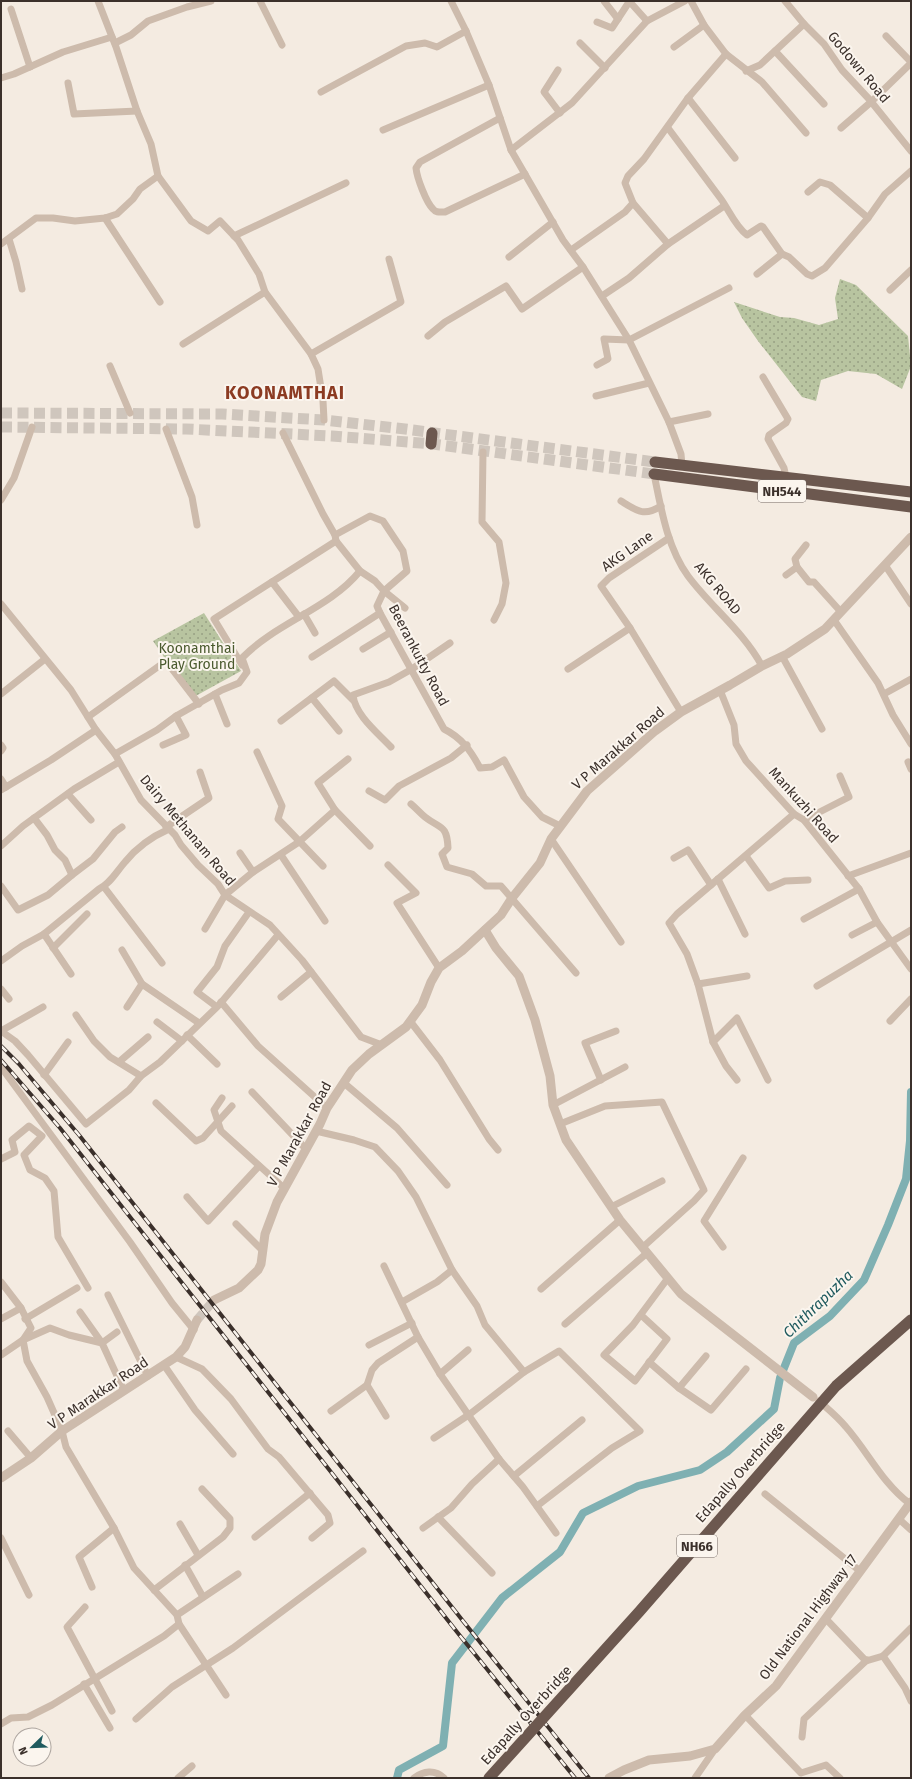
<svg xmlns="http://www.w3.org/2000/svg" width="912" height="1779" viewBox="0 0 912 1779" font-family="'Fira Sans',sans-serif">
  <style>
    .grass { fill: url(#grass-dots) }
    .lines { fill: none; stroke-linecap: round; stroke-linejoin: round }
    .canal { stroke: #7fb0b2; stroke-width: 8 }
    .tertiary-tunnel { stroke: #cfc6bd; stroke-width: 9; stroke-dasharray: 9 4.5; stroke-linecap: butt }
    .trunk-tunnel { stroke: #cfc6bd; stroke-width: 11; stroke-dasharray: 11 5.5; stroke-linecap: butt }
    .minor { stroke: #cdbbac; stroke-width: 7 }
    .tertiary { stroke: #cdbbac; stroke-width: 9 }
    .trunk { stroke: #6c584f; stroke-width: 11 }
    .rail-casing { stroke: #3b302b; stroke-width: 4 }
    .rail { stroke: #fbf5ee; stroke-width: 2.5; stroke-dasharray: 8; stroke-linecap: butt }
    .trunk-bridge { stroke: #6c584f; stroke-width: 11 }
    .labels { text-anchor: middle; stroke-width: 4; stroke-linejoin: round; paint-order: stroke }
    .shield { fill: #fbf5ee; stroke: #756b66; stroke-width: 1 }
    .shield-label { font-size: 13px; font-weight: bold; fill: #3b302b }
    .street-label { font-size: 14px; fill: #3b302b; stroke: #fbf5ee }
    .park-label { font-size: 14px; fill: #4a5a2e; stroke: #fbf5ee }
    .water-label { font-size: 15px; font-style: italic; fill: #1f5a5e; stroke: #fbf5ee }
    .district-label { font-size: 18px; font-weight: bold; letter-spacing: 1px; fill: #8c3b22; stroke: #fbf5ee }
  </style>
  <defs>
    <pattern id="grass-dots" width="8" height="8" patternUnits="userSpaceOnUse"><rect width="8" height="8" fill="#b8c4a0"/><path d="M2 2h.1M6 6h.1" fill="none" stroke="#97a083" stroke-width="1.8" stroke-linecap="round"/></pattern>
  </defs>
  <rect width="100%" height="100%" fill="#f4ebe1"/>
  <!-- grass -->
  <g class="grass">
    <polygon points="840,279 856,285 908,336 911,366 902,389 876,374 848,371 821,380 816,401 802,397 758,341 742,318 734,302 780,317 794,318 819,325 838,319 835,298"/>
    <polygon points="204,613 241,671 192,698 153,641"/>
  </g>
  <g class="lines">
    <!-- canal -->
    <polyline class="canal" points="397,1778 399,1770 443,1746 452,1663 502,1598 560,1552 583,1513 638,1486 700,1470 727,1452 774,1409 780,1378 794,1343 830,1316 864,1280 888,1225 906,1179 910,1141 911,1092"/>
    <!-- tertiary-tunnel -->
    <polyline class="tertiary-tunnel" points="197,1320 214,1300"/>
    <!-- trunk-tunnel -->
    <g class="trunk-tunnel">
      <polyline points="1,413 222,414 324,420 405,429 655,462"/>
      <polyline points="1,427 186,429 332,436 433,444 654,474"/>
    </g>
    <!-- minor -->
    <g class="minor">
      <polyline points="98,1 116,47 137,111 151,144 158,176 191,221 208,231 220,221 238,240 259,274 265,292 311,354 318,369 323,401 324,420"/>
      <polyline points="260,1 282,45"/>
      <polyline points="451,1 466,31 489,85 511,150 563,240 583,267 629,340 669,422 681,454 682,465"/>
      <polyline points="604,1 618,19"/>
      <polyline points="629,1 647,21"/>
      <polyline points="691,1 704,25 726,54 762,82 806,133"/>
      <polyline points="785,1 804,24 824,44 842,70 869,99 911,151"/>
      <polyline points="11,9 30,67"/>
      <polyline points="597,22 612,28 629,2"/>
      <polyline points="886,36 911,62"/>
      <polyline points="115,43 131,35 148,21 187,7 211,1"/>
      <polyline points="580,43 605,68"/>
      <polyline points="674,47 704,25"/>
      <polyline points="775,51 824,104"/>
      <polyline points="558,70 544,92 560,113"/>
      <polyline points="746,71 760,65 804,24"/>
      <polyline points="1,78 14,74 63,52 112,37"/>
      <polyline points="68,83 74,114 137,111"/>
      <polyline points="321,92 406,46 425,43 437,47 466,31"/>
      <polyline points="688,98 735,158"/>
      <path d="M500,118l-80,44 -4,6c1,10 10,34 17,41 3,4 7,3 12,3l80,-38"/>
      <path d="M668,128l53,71c8,11 14,27 26,36l14,-9 2,1 19,27 7,3 18,17 5,2 13,-8 43,-50 17,-24 26,-23"/>
      <polyline points="841,128 871,102 911,63"/>
      <polyline points="383,130 489,85"/>
      <polyline points="511,150 572,103 647,21 685,1"/>
      <polyline points="808,192 820,182 830,185 868,218"/>
      <polyline points="633,203 668,244"/>
      <polyline points="105,218 160,302"/>
      <polyline points="234,236 346,183"/>
      <polyline points="9,239 16,262 22,289"/>
      <polyline points="1,244 36,218 53,218 75,221 105,218 117,214 133,199 140,189 158,176"/>
      <polyline points="571,250 625,212 633,203 625,183 628,176 644,159 688,98 726,54"/>
      <polyline points="509,257 553,222"/>
      <polyline points="757,274 782,254"/>
      <polyline points="890,290 911,270"/>
      <polyline points="602,296 629,278 668,244 724,206"/>
      <polyline points="428,336 445,322 506,286 522,309 583,267"/>
      <polyline points="183,344 265,292"/>
      <polyline points="311,354 401,302 389,259"/>
      <polyline points="597,365 608,359 604,339 629,340 729,288"/>
      <polyline points="110,366 130,413"/>
      <polyline points="763,377 788,419 786,423 769,435 768,439 784,468 786,477"/>
      <polyline points="596,396 649,383"/>
      <polyline points="669,422 708,414"/>
      <polyline points="166,429 192,497 197,525"/>
      <path d="M283,433l40,81 12,21 1,6 24,30 15,10 9,10 -7,15 3,7 64,116c18,9 27,22 36,39l12,-1 12,-7 20,37 18,20 18,9"/>
      <polyline points="483,452 482,522 499,542 506,583 502,604 494,620"/>
      <path d="M654,474c7,34 13,73 34,102 23,31 55,55 74,90"/>
      <polyline points="1,500 14,478 32,427"/>
      <path d="M621,501c16,10 23,16 40,5"/>
      <polyline points="335,535 370,516 383,521 403,551 407,571 384,591 405,608"/>
      <polyline points="669,538 609,578 601,586 630,628 681,712"/>
      <polyline points="885,565 911,604"/>
      <polyline points="797,567 795,559 806,545"/>
      <polyline points="786,575 797,567 809,582 814,582 841,612"/>
      <polyline points="272,582 299,617"/>
      <polyline points="1,604 71,690 96,730 115,754 141,800 175,835 181,845 198,865 218,884 225,895 270,925 302,960 361,1037 382,1045"/>
      <polyline points="304,614 315,633"/>
      <polyline points="834,620 878,683 893,715 911,744"/>
      <polyline points="363,649 391,632"/>
      <polyline points="782,656 822,729"/>
      <polyline points="312,657 380,613"/>
      <polyline points="242,665 214,619 336,541"/>
      <polyline points="568,669 630,628"/>
      <polyline points="720,690 734,725 736,744 746,761 794,814 804,820 859,889 877,922 911,969"/>
      <polyline points="1,694 45,659"/>
      <polyline points="215,694 227,724"/>
      <polyline points="884,694 911,679"/>
      <polyline points="312,698 339,731"/>
      <polyline points="88,717 166,661 199,704"/>
      <polyline points="281,721 334,681 353,700"/>
      <polyline points="1,745 3,748 1,751"/>
      <polyline points="163,745 186,735 176,716"/>
      <path d="M391,747c-13,-14 -36,-32 -38,-52l36,-13 23,-13 38,-26"/>
      <polyline points="257,752 282,806 278,819 323,866"/>
      <path d="M115,754l42,-24 19,-14 46,-26 17,-7 8,-11 -5,-14c35,-36 87,-49 118,-87"/>
      <polyline points="348,759 318,783 335,810 370,846"/>
      <polyline points="908,762 911,769"/>
      <polyline points="1,779 6,787"/>
      <polyline points="1,790 51,760 96,730"/>
      <polyline points="369,791 385,800 399,786 451,758 467,745"/>
      <polyline points="68,794 91,820"/>
      <path d="M411,804c5,4 9,9 14,13 15,12 22,7 23,31l-6,6 5,13 25,7 14,12h15l75,87"/>
      <polyline points="34,818 47,835 55,850 65,860 72,875 93,859 115,832 122,827"/>
      <polyline points="804,820 849,797 840,776"/>
      <polyline points="166,827 209,798 200,772"/>
      <polyline points="551,839 621,942"/>
      <polyline points="1,846 23,826 74,789 119,762"/>
      <polyline points="240,853 253,872"/>
      <polyline points="281,855 325,921"/>
      <polyline points="746,856 769,888 785,881 808,880"/>
      <polyline points="674,858 688,850 711,885"/>
      <polyline points="388,865 416,893 397,903 439,968"/>
      <polyline points="848,876 911,853"/>
      <polyline points="718,879 745,934"/>
      <polyline points="1,886 18,910 48,895 72,875"/>
      <polyline points="104,887 162,963"/>
      <polyline points="804,919 859,889"/>
      <polyline points="205,929 225,895 253,872 299,842 335,810"/>
      <polyline points="44,934 71,974"/>
      <polyline points="852,935 877,922"/>
      <polyline points="53,948 87,914"/>
      <polyline points="122,950 142,984 199,1023"/>
      <path d="M1,961l21,-15 22,-12 55,-45c11,-5 18,-18 26,-27 12,-15 26,-25 44,-33"/>
      <polyline points="698,984 747,976"/>
      <polyline points="817,986 911,930"/>
      <polyline points="1,989 9,999"/>
      <polyline points="281,997 311,972"/>
      <polyline points="221,1002 258,1046 327,1108"/>
      <polyline points="219,1005 278,935"/>
      <polyline points="127,1007 142,984"/>
      <polyline points="76,1015 94,1041 110,1057 141,1076"/>
      <polyline points="410,1021 440,1060 489,1139 498,1150"/>
      <polyline points="890,1021 911,999"/>
      <polyline points="157,1022 182,1041"/>
      <polyline points="1,1031 15,1041 28,1055 86,1124 129,1090 141,1076 160,1062 217,1007 197,992 217,967 225,946 249,912"/>
      <polyline points="1,1031 43,1007"/>
      <polyline points="187,1035 217,1064"/>
      <polyline points="713,1042 737,1018 768,1080"/>
      <polyline points="119,1062 148,1037"/>
      <polyline points="1,1067 130,1242 172,1303 194,1330"/>
      <polyline points="44,1075 68,1042"/>
      <polyline points="601,1080 585,1043 616,1031"/>
      <polyline points="737,1080 726,1066 713,1042 698,984 687,954 669,923 677,914 794,814"/>
      <polyline points="344,1083 397,1128 447,1185"/>
      <polyline points="252,1092 305,1148"/>
      <polyline points="222,1098 214,1110 221,1131 284,1188"/>
      <polyline points="156,1103 196,1141 203,1138 232,1106"/>
      <polyline points="553,1105 625,1067"/>
      <polyline points="560,1124 605,1106 662,1102 704,1190 694,1201 643,1247"/>
      <polyline points="316,1131 354,1140 375,1147 398,1171 416,1197 452,1270 477,1306 485,1325 524,1372"/>
      <polyline points="1,1159 15,1152 12,1140 29,1126 42,1136 24,1155 30,1170 45,1178 54,1191 58,1237 88,1288"/>
      <polyline points="187,1197 208,1221 259,1166"/>
      <polyline points="611,1207 662,1181"/>
      <polyline points="236,1224 262,1250"/>
      <polyline points="723,1247 704,1221 743,1158"/>
      <polyline points="384,1266 418,1337 440,1374 499,1459 523,1487 556,1533"/>
      <polyline points="1,1282 21,1308 31,1328 23,1340 27,1361 47,1397 62,1431 66,1447 114,1528 134,1568 177,1615 179,1624 164,1636 52,1705 28,1717 11,1718 1,1724"/>
      <polyline points="541,1289 620,1220"/>
      <polyline points="108,1295 148,1376"/>
      <polyline points="402,1302 437,1282 452,1270"/>
      <polyline points="80,1312 102,1343"/>
      <polyline points="641,1315 667,1339 635,1381 604,1355 633,1325 668,1278"/>
      <polyline points="1,1319 21,1308"/>
      <polyline points="25,1319 77,1288"/>
      <polyline points="565,1324 647,1253"/>
      <polyline points="117,1332 102,1343 124,1391"/>
      <polyline points="369,1345 412,1323"/>
      <polyline points="1,1355 23,1340 50,1328 69,1335 102,1343"/>
      <polyline points="176,1357 202,1369 231,1399 268,1449 279,1457 328,1515 330,1523 312,1538"/>
      <polyline points="649,1362 679,1388 711,1410 746,1369"/>
      <polyline points="164,1365 195,1410 233,1454"/>
      <polyline points="440,1374 468,1350"/>
      <polyline points="679,1388 706,1356"/>
      <path d="M819,1401c9,8 19,16 27,26 22,25 36,56 64,77"/>
      <polyline points="331,1411 367,1385"/>
      <polyline points="386,1416 367,1385 372,1370 378,1363 418,1337"/>
      <polyline points="8,1431 31,1458"/>
      <polyline points="434,1438 470,1414 524,1372 559,1351 640,1431 612,1448 537,1506"/>
      <polyline points="514,1476 582,1420"/>
      <polyline points="765,1494 860,1571"/>
      <polyline points="438,1517 492,1573"/>
      <polyline points="899,1519 911,1530"/>
      <polyline points="180,1524 198,1555"/>
      <polyline points="423,1528 451,1508 472,1484 499,1459"/>
      <polyline points="255,1537 310,1493"/>
      <polyline points="1,1538 29,1595"/>
      <polyline points="185,1565 203,1597"/>
      <polyline points="92,1587 79,1557 114,1528"/>
      <polyline points="154,1590 223,1537 230,1528 230,1519 202,1489"/>
      <polyline points="85,1607 67,1627 112,1711"/>
      <polyline points="177,1615 238,1574"/>
      <polyline points="826,1619 866,1661 883,1656 911,1628"/>
      <polyline points="179,1624 226,1695"/>
      <polyline points="883,1656 905,1688 911,1701"/>
      <polyline points="84,1684 110,1728"/>
      <polyline points="745,1715 801,1773 826,1765 840,1778"/>
      <polyline points="136,1719 172,1687 233,1648 363,1551"/>
      <polyline points="802,1737 804,1719 867,1660"/>
      <polyline points="178,1778 192,1766"/>
      <path d="M414,1778c9,-7 21,-9 30,0"/>
      <polyline points="695,1778 715,1749"/>
    </g>
    <!-- tertiary -->
    <g class="tertiary">
      <polyline points="485,930 496,948 519,976 535,1020 550,1076 553,1105 566,1140 620,1220 681,1294 813,1397"/>
      <polyline points="214,1300 239,1288 258,1270 261,1264 265,1234 277,1202 320,1124 327,1108 352,1070 369,1054 406,1027 422,1005 431,982 439,968 462,951 501,915 512,898 540,863 551,839 587,791 655,731 681,712 730,685 762,666 787,654 825,629 911,537"/>
      <polyline points="1,1478 31,1458 62,1431 176,1357 185,1347 197,1320"/>
      <polyline points="609,1778 624,1770 649,1760 690,1756 715,1749 745,1715 776,1686 911,1502"/>
    </g>
    <!-- trunk -->
    <g class="trunk">
      <polyline points="431,444 432,433"/>
      <polyline points="655,462 911,492"/>
      <polyline points="654,474 911,507"/>
    </g>
    <!-- rail casing -->
    <g class="rail-casing">
      <g id="rail">
        <polyline points="1,1046 19,1064 79,1135 463,1621 589,1778"/>
        <polyline points="1,1060 60,1128 457,1632 575,1778"/>
      </g>
    </g>
    <!-- rail -->
    <use href="#rail" class="rail"/>
    <!-- trunk-bridge -->
    <polyline class="trunk-bridge" points="489,1778 639,1612 836,1386 911,1320"/>
  </g>
  <g class="labels">
    <!-- shield labels -->
    <g class="shield">
      <rect x="758" y="480" width="48" height="22" rx="3"/>
      <rect x="677" y="1535" width="40" height="22" rx="3"/>
    </g>
    <g class="shield-label">
      <text x="782" y="496">NH544</text>
      <text x="697" y="1551">NH66</text>
    </g>
    <!-- street labels -->
    <g class="street-label">
      <text transform="translate(859 67) rotate(50)" y="5">Godown Road</text>
      <text transform="translate(627 551) rotate(-35)" y="5">AKG Lane</text>
      <text transform="translate(718 588) rotate(50)" y="5">AKG ROAD</text>
      <text transform="translate(419 655) rotate(62)" y="5">Beerankutty Road</text>
      <text transform="translate(618 748) rotate(-41)" y="5">V P Marakkar Road</text>
      <text transform="translate(804 805) rotate(48)" y="5">Mankuzhi Road</text>
      <text transform="translate(188 830) rotate(50)" y="5">Dairy Methanam Road</text>
      <text transform="translate(299 1134) rotate(-61)" y="5">V P Marakkar Road</text>
      <text transform="translate(98 1393) rotate(-34)" y="5">V P Marakkar Road</text>
      <text transform="translate(740 1472) rotate(-49)" y="5">Edapally Overbridge</text>
      <text transform="translate(808 1617) rotate(-53)" y="5">Old National Highway 17</text>
      <text transform="translate(526 1715) rotate(-48)" y="5">Edapally Overbridge</text>
    </g>
    <!-- park labels -->
    <g class="park-label">
      <text x="197" y="653">Koonamthai<tspan x="197" dy="16">Play Ground</tspan></text>
    </g>
    <!-- water labels -->
    <g class="water-label">
      <text transform="translate(818 1304) rotate(-44)" y="5">Chithrapuzha</text>
    </g>
    <!-- district labels -->
    <g class="district-label">
      <text x="285" y="399">KOONAMTHAI</text>
    </g>
  </g>
  <!-- border -->
  <rect width="912" height="1779" fill="none" stroke="#3b302b" stroke-width="4"/>
  <!-- north arrow -->
  <g transform="translate(32 1747) rotate(247)"><circle r="19" fill="#fbf5ee" stroke="#aea6a0"/>
  <path d="M0-3L7 15L0 10L-7 15Z" fill="#1f5a5e"/>
  <text y="-6" font-size="11" font-weight="bold" text-anchor="middle" fill="#3b302b">N</text>
  </g>
</svg>
